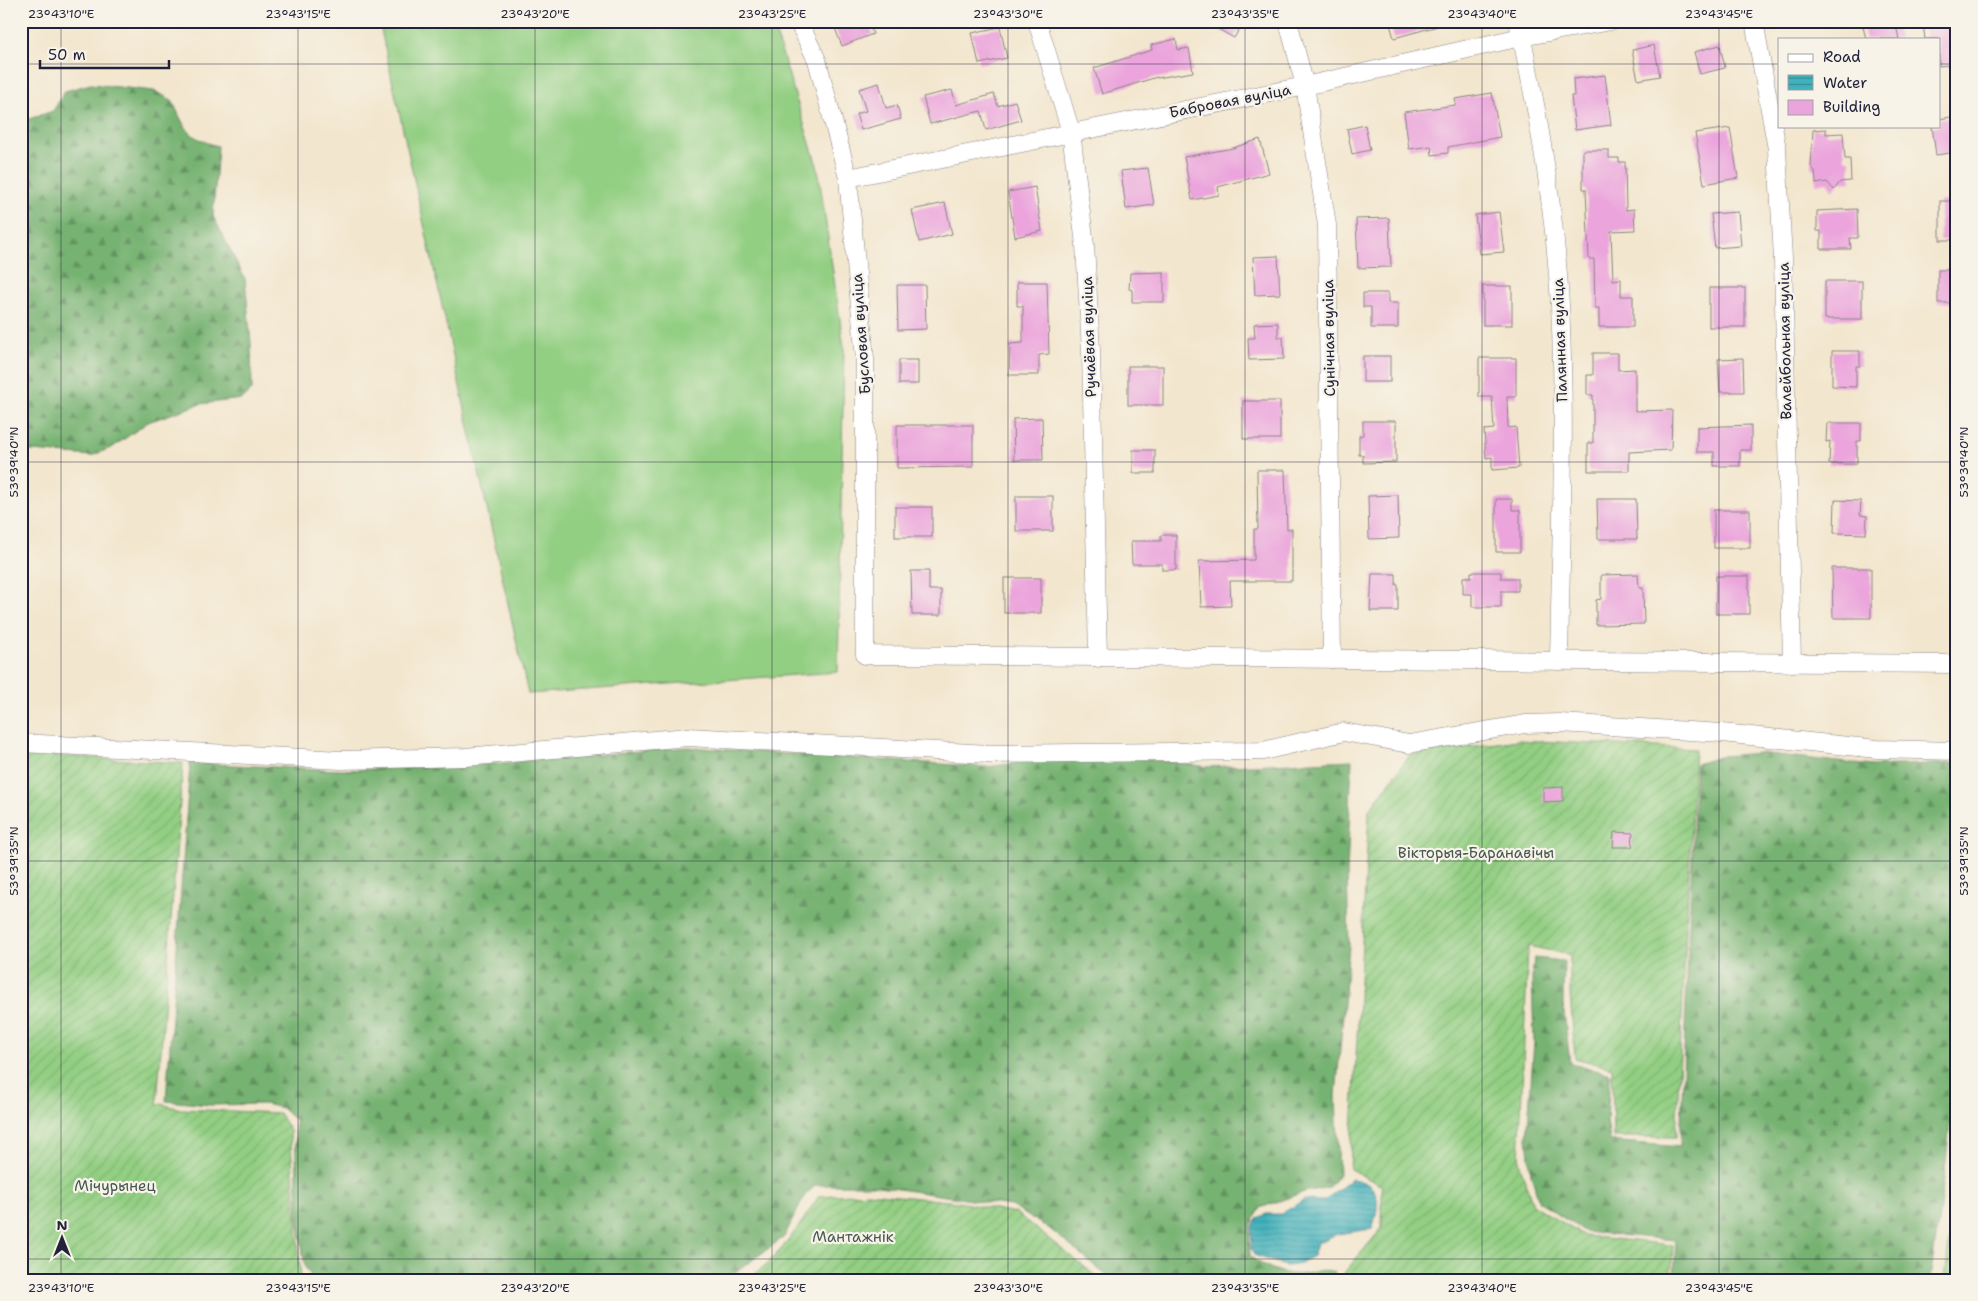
<svg xmlns="http://www.w3.org/2000/svg" width="1978" height="1301" viewBox="0 0 1978 1301" font-family="'Shantell Sans',sans-serif">
  <style>
    .grass { fill: #93cf83; stroke: #5a785f }
    .forest { fill: url(#forest-firs); stroke: #4c6a56 }
    .garden { fill: url(#garden-furrows); stroke: #5a785f }
    .water { fill: url(#water-rules); stroke: #326a7b }
    .building { fill: #eba4dc }
    .lines { fill: none; stroke-linecap: round; stroke-linejoin: round }
    .minor-casing { stroke: #8a8484; stroke-width: 19 }
    .minor { stroke: #fff; stroke-width: 18 }
    .ticks { fill: none; stroke: #22223b; stroke-width: 1; stroke-opacity: 0.45 }
    .labels { text-anchor: middle; stroke-width: 4.5; stroke-linejoin: round; paint-order: stroke }
    .street-label { font-size: 15px; fill: #22223b; stroke: #f7f3e8 }
    .park-label { font-size: 15px; fill: #445651; stroke: #f7f3e8 }
    .neatline { fill: none; stroke: #22223b; stroke-width: 2 }
    .ticks-label { font-size: 12px; text-anchor: middle; fill: #22223b }
  </style>
  <defs>
    <pattern id="forest-firs" width="22" height="20" patternUnits="userSpaceOnUse" patternTransform="scale(1.25)"><rect width="22" height="20" fill="#76b271"/><path d="M5 1l3.5 6h-7zM16 11l3.5 6h-7z" fill="#60905e"/></pattern>
    <pattern id="garden-furrows" width="10" height="10" patternUnits="userSpaceOnUse" patternTransform="scale(1.25)"><rect width="10" height="10" fill="#93cf83"/><path d="M-1 1l2-2M0 10L10 0M9 11l2-2" fill="none" stroke="#7eb172"/></pattern>
    <pattern id="water-rules" width="6" height="5" patternUnits="userSpaceOnUse" patternTransform="scale(1.25)"><rect width="6" height="5" fill="#41b1bb"/><path d="M0 2.5h6" fill="none" stroke="#369099"/></pattern>
  </defs>
  <rect width="100%" height="100%" fill="#f7f3e8"/>
  <filter id="ink" filterUnits="userSpaceOnUse"><feTurbulence type="fractalNoise" baseFrequency=".02" numOctaves="2"/><feDisplacementMap in="SourceGraphic" scale="10" xChannelSelector="R" yChannelSelector="G"/><feConvolveMatrix kernelMatrix="1 2 1 2 8 2 1 2 1" color-interpolation-filters="sRGB"/></filter>
  <filter id="wash" filterUnits="userSpaceOnUse"><feTurbulence type="fractalNoise" baseFrequency=".0096" numOctaves="4" result="noise"/><feDisplacementMap in="SourceGraphic" scale="20" xChannelSelector="R" yChannelSelector="G"/><feGaussianBlur stdDeviation="1.12" result="paint"/><feColorMatrix in="noise" values="0 0 0 0 0 0 0 0 0 0 0 0 0 0 0 0 0 1.4 0 .05"/><feComposite in="paint" operator="in"/></filter>
  <g filter="url(#wash)">
    <rect width="100%" height="100%" fill="#f3e6ce"/>
    <!-- grass -->
    <polygon class="grass" points="379,21 772,21 818,169 844,348 838,672 528,694"/>
    <!-- forest -->
    <g class="forest">
      <path d="M91,84l63,7 18,9c13,28 15,38 46,46l-5,70 32,63 6,64 1,47 -10,9 -42,5 -52,18 -35,25 -22,9 -70,-6v-332l8,1 24,-8 12,-20z"/>
      <path d="M688,747l298,20 111,-14 112,14 143,-7 -5,113 2,73 -13,149 3,79 -10,13 -25,5 -44,16 -10,19 -1,29c15,11 36,20 55,18 12,-2 18,-6 30,-2l3,8h-225l-62,-51 -39,-23 -139,-21h-56l-11,10 -21,42 -59,43h-411l-9,-13 -7,-48 -3,-99 -13,-12 -17,-4 -55,1 -44,-4 24,-338 152,7 125,-4z"/>
      <polygon points="1760,753 1872,766 1957,763 1957,1061 1944,1179 1930,1280 1674,1280 1676,1240 1585,1232 1539,1202 1531,1174 1527,1138 1534,1042 1532,978 1534,958 1564,961 1563,1004 1570,1063 1610,1074 1607,1121 1610,1141 1680,1147 1696,764 1723,756"/>
    </g>
    <!-- garden -->
    <g class="garden">
      <polygon points="1518,740 1695,749 1676,1137 1613,1137 1612,1068 1575,1058 1570,994 1570,955 1528,946 1519,1162 1533,1205 1584,1236 1673,1245 1671,1280 1344,1280 1344,1273 1382,1228 1382,1186 1350,1169 1369,810 1410,755"/>
      <polygon points="21,754 183,763 157,1103 181,1109 279,1113 290,1131 301,1280 21,1280"/>
      <polygon points="1957,1164 1957,1280 1945,1280"/>
      <path d="M868,1193l90,9 58,11 85,67h-357c34,-18 54,-53 75,-84z"/>
    </g>
    <!-- water -->
    <path class="water" d="M1352,1179c31,5 28,25 20,50l-35,5 -20,9 -4,13 -16,9 -12,1 -31,-11 -3,-5 1,-23 6,-9 8,-4h15l23,-14 20,1z"/>
    <g id="blocks">
      <!-- building -->
      <g class="building">
        <polygon points="832,21 868,21 873,34 842,46"/>
        <polygon points="1204,21 1244,21 1234,38"/>
        <polygon points="1389,21 1437,21 1438,26 1394,38"/>
        <polygon points="1895,21 1899,39 1866,39 1863,27"/>
        <polygon points="1939,21 1950,21 1955,64 1939,66 1939,39 1925,39 1923,24"/>
        <polygon points="1000,27 1007,58 979,64 972,33"/>
        <polygon points="1176,39 1178,50 1189,48 1193,72 1157,78 1157,77 1102,94 1094,68 1152,50 1151,45"/>
        <polygon points="1654,45 1660,76 1638,80 1632,50"/>
        <polygon points="1720,45 1725,68 1700,74 1694,52"/>
        <polygon points="1605,75 1611,125 1575,130 1571,96 1574,96 1573,79"/>
        <polygon points="879,83 886,108 897,105 901,119 861,130 856,114 866,111 859,89"/>
        <polygon points="952,90 956,105 994,94 998,106 1015,101 1021,120 986,130 981,111 930,124 923,97"/>
        <polygon points="1492,93 1500,137 1448,147 1448,153 1432,155 1431,146 1409,149 1404,112 1456,105 1455,99"/>
        <polygon points="1957,116 1957,152 1936,155 1932,126 1939,126 1939,119"/>
        <polygon points="1365,125 1370,150 1352,154 1347,129"/>
        <polygon points="1730,128 1738,178 1704,184 1695,133"/>
        <polygon points="1826,129 1826,134 1843,133 1845,159 1850,159 1851,181 1840,182 1834,190 1827,182 1816,184 1815,171 1811,167 1813,130"/>
        <polygon points="1260,139 1269,173 1218,187 1219,195 1192,200 1184,157 1233,148"/>
        <polygon points="1583,150 1609,150 1609,158 1619,158 1619,162 1625,162 1626,210 1634,209 1635,230 1611,231 1613,280 1621,279 1621,296 1633,296 1633,327 1599,327 1599,308 1595,308 1594,259 1589,259 1586,189 1583,189"/>
        <polygon points="1148,168 1154,205 1126,209 1121,171"/>
        <polygon points="1035,187 1042,231 1015,237 1008,192"/>
        <rect x="1940" y="201" width="17" height="39"/>
        <polygon points="945,203 952,234 919,242 912,210"/>
        <polygon points="1857,209 1858,238 1850,238 1851,249 1821,249 1821,231 1817,231 1817,211"/>
        <polygon points="1499,212 1504,252 1480,254 1475,215"/>
        <polygon points="1738,212 1741,246 1715,248 1711,214"/>
        <polygon points="1389,218 1391,267 1358,268 1356,219"/>
        <polygon points="1278,256 1280,294 1255,295 1253,257"/>
        <rect x="1938" y="270" width="19" height="33"/>
        <polygon points="1164,272 1164,302 1132,302 1132,290 1129,289 1130,273"/>
        <rect x="1825" y="281" width="37" height="38"/>
        <polygon points="1017,282 1047,282 1049,354 1039,355 1039,375 1009,375 1010,344 1023,343 1023,306 1017,306"/>
        <polygon points="897,285 925,285 926,329 898,330"/>
        <rect x="1483" y="286" width="29" height="39"/>
        <rect x="1709" y="288" width="36" height="39"/>
        <polygon points="1363,293 1388,293 1388,303 1398,303 1398,328 1371,328 1371,307 1363,307"/>
        <polygon points="1278,323 1278,337 1283,337 1284,359 1249,360 1248,338 1255,338 1254,324"/>
        <polygon points="1832,351 1860,351 1860,366 1856,366 1856,387 1832,386"/>
        <polygon points="1593,353 1618,353 1618,370 1635,369 1635,411 1672,410 1671,450 1629,452 1629,471 1588,471 1588,443 1593,443 1593,395 1587,395 1587,375 1593,375"/>
        <rect x="1363" y="356" width="27" height="26"/>
        <polygon points="1479,358 1516,358 1516,397 1507,397 1508,428 1516,427 1519,468 1492,470 1492,457 1486,458 1484,430 1494,429 1492,397 1479,397"/>
        <polygon points="1743,358 1744,392 1720,392 1718,359"/>
        <rect x="899" y="360" width="19" height="24"/>
        <rect x="1128" y="366" width="35" height="39"/>
        <rect x="1243" y="401" width="37" height="38"/>
        <polygon points="1042,418 1043,460 1014,460 1013,419"/>
        <polygon points="1363,421 1396,421 1396,462 1363,463 1363,455 1359,455 1359,436 1363,435"/>
        <polygon points="1827,423 1861,423 1861,441 1857,441 1857,464 1829,464 1830,441 1826,442"/>
        <polygon points="897,425 973,425 973,467 897,468"/>
        <polygon points="1751,425 1751,450 1740,450 1740,466 1714,466 1714,452 1697,452 1697,427"/>
        <rect x="1133" y="450" width="22" height="23"/>
        <polygon points="1257,470 1285,470 1287,529 1292,529 1292,581 1230,581 1231,606 1201,607 1199,561 1254,560 1254,529 1258,529"/>
        <polygon points="1398,495 1399,538 1369,539 1368,496"/>
        <rect x="1016" y="496" width="37" height="35"/>
        <polygon points="1496,499 1512,499 1512,510 1520,510 1520,552 1496,552"/>
        <polygon points="1597,499 1636,499 1637,539 1598,539"/>
        <polygon points="1835,500 1861,501 1860,515 1867,516 1866,534 1834,533"/>
        <rect x="895" y="507" width="37" height="30"/>
        <rect x="1714" y="510" width="36" height="38"/>
        <polygon points="1161,535 1176,535 1176,570 1162,570 1162,564 1132,564 1131,541 1161,541"/>
        <polygon points="1832,568 1871,568 1871,618 1833,618"/>
        <polygon points="911,571 929,571 929,590 941,590 941,615 912,615"/>
        <polygon points="1471,572 1501,572 1501,578 1518,578 1518,591 1501,591 1501,607 1472,607 1472,594 1463,594 1463,577 1471,577"/>
        <polygon points="1372,574 1396,574 1396,585 1398,585 1398,611 1370,611"/>
        <polygon points="1638,574 1639,588 1643,588 1644,624 1596,625 1596,600 1601,599 1601,575"/>
        <rect x="1716" y="576" width="33" height="38"/>
        <rect x="1004" y="578" width="37" height="35"/>
        <polygon points="1563,787 1563,801 1543,802 1543,788"/>
        <polygon points="1614,832 1633,833 1632,847 1613,847"/>
      </g>
    </g>
  </g>
  <g filter="url(#ink)">
    <use href="#blocks" fill-opacity="0" stroke="#8a8484" stroke-width="1"/>
    <g class="lines">
      <!-- minor casing -->
      <g class="minor-casing">
        <g id="minor">
          <polyline points="798,21 817,60 848,178 865,359 865,655 1957,664"/>
          <polyline points="1037,21 1071,132 1085,245 1091,351 1098,658"/>
          <polyline points="1288,21 1305,86 1327,225 1332,659"/>
          <path d="M1518,21c21,94 37,189 42,284 6,119 1,238 -1,356"/>
          <polyline points="1754,21 1777,149 1783,259 1792,663"/>
          <polyline points="848,178 1305,86 1521,37 1611,21"/>
          <polyline points="21,743 341,760 465,757 688,737 989,754 1263,751 1344,732 1409,744 1525,724 1560,723 1722,733 1877,749 1957,751"/>
        </g>
      </g>
      <!-- minor -->
      <use href="#minor" class="minor"/>
    </g>
  </g>
  <!-- ticks -->
  <path class="ticks" d="M61,21v1259M298,21v1259M535,21v1259M772,21v1259M1008,21v1259M1245,21v1259M1482,21v1259M1719,21v1259M1955,21v1259M21,64h1758M1939,64h18M21,462h1936M21,861h1936M21,1259h1936"/>
  <g class="labels">
    <!-- street labels -->
    <g class="street-label">
      <text transform="translate(1230 101) rotate(-11)" y="5">Бабровая вуліца</text>
      <text transform="translate(861 334) rotate(-94)" y="5">Бусловая вуліца</text>
      <text transform="translate(1089 337) rotate(-92)" y="5">Ручаёвая вуліца</text>
      <text transform="translate(1329 338) rotate(-91)" y="5">Сунічная вуліца</text>
      <text transform="translate(1560 340) rotate(-92)" y="5">Палянная вуліца</text>
      <text transform="translate(1785 341) rotate(-91)" y="5">Валейбольная вуліца</text>
    </g>
    <!-- park labels -->
    <g class="park-label">
      <text x="1476" y="858">Вікторыя-Баранавічы</text>
      <text x="115" y="1191">Мічурынец</text>
      <text x="853" y="1242">Мантажнік</text>
    </g>
  </g>
  <!-- margin -->
  <rect width="1978" height="1301" fill="none" stroke="#f7f3e8" stroke-width="55"/>
  <!-- legend -->
  <rect x="1778" y="38" width="162" height="90" fill="#f7f3e8" stroke="#a29fa3"/>
  <rect x="1788" y="54" width="25" height="8" fill="#ffffff" stroke="#a29fa3"/>
  <text x="1823" y="62" font-size="15" fill="#22223b">Road</text>
  <rect x="1788" y="75" width="25" height="15" fill="url(#water-rules)" stroke="#a29fa3"/>
  <text x="1823" y="88" font-size="15" fill="#22223b">Water</text>
  <rect x="1788" y="100" width="25" height="15" fill="#eba4dc" stroke="#a29fa3"/>
  <text x="1823" y="112" font-size="15" fill="#22223b">Building</text>
  <!-- north arrow -->
  <g transform="translate(62 1238)" stroke="#f7f3e8" stroke-width="4" paint-order="stroke">
  <path d="M0-4L9 19L0 12L-9 19Z" fill="#22223b"/>
  <text y="-8" font-size="14" font-weight="bold" text-anchor="middle" fill="#22223b">N</text>
  </g>
  <!-- scale -->
  <path d="M40 60v8h129v-8" fill="none" stroke="#22223b" stroke-width="2.5"/>
  <text x="48" y="60" font-size="15" fill="#22223b" stroke="#f7f3e8" stroke-width="4" paint-order="stroke">50 m</text>
  <rect x="28" y="28" width="1922" height="1246" class="neatline"/>
  <g class="ticks-label">
    <text x="61" y="18">23°43'10"E</text>
    <text x="298" y="18">23°43'15"E</text>
    <text x="535" y="18">23°43'20"E</text>
    <text x="772" y="18">23°43'25"E</text>
    <text x="1008" y="18">23°43'30"E</text>
    <text x="1245" y="18">23°43'35"E</text>
    <text x="1482" y="18">23°43'40"E</text>
    <text x="1719" y="18">23°43'45"E</text>
    <text transform="translate(14 462) rotate(-90)" y="4">53°39'40"N</text>
    <text transform="translate(1964 462) rotate(-90)" y="4">53°39'40"N</text>
    <text transform="translate(14 861) rotate(-90)" y="4">53°39'35"N</text>
    <text transform="translate(1964 861) rotate(-90)" y="4">53°39'35"N</text>
    <text x="61" y="1292">23°43'10"E</text>
    <text x="298" y="1292">23°43'15"E</text>
    <text x="535" y="1292">23°43'20"E</text>
    <text x="772" y="1292">23°43'25"E</text>
    <text x="1008" y="1292">23°43'30"E</text>
    <text x="1245" y="1292">23°43'35"E</text>
    <text x="1482" y="1292">23°43'40"E</text>
    <text x="1719" y="1292">23°43'45"E</text>
  </g>
</svg>
